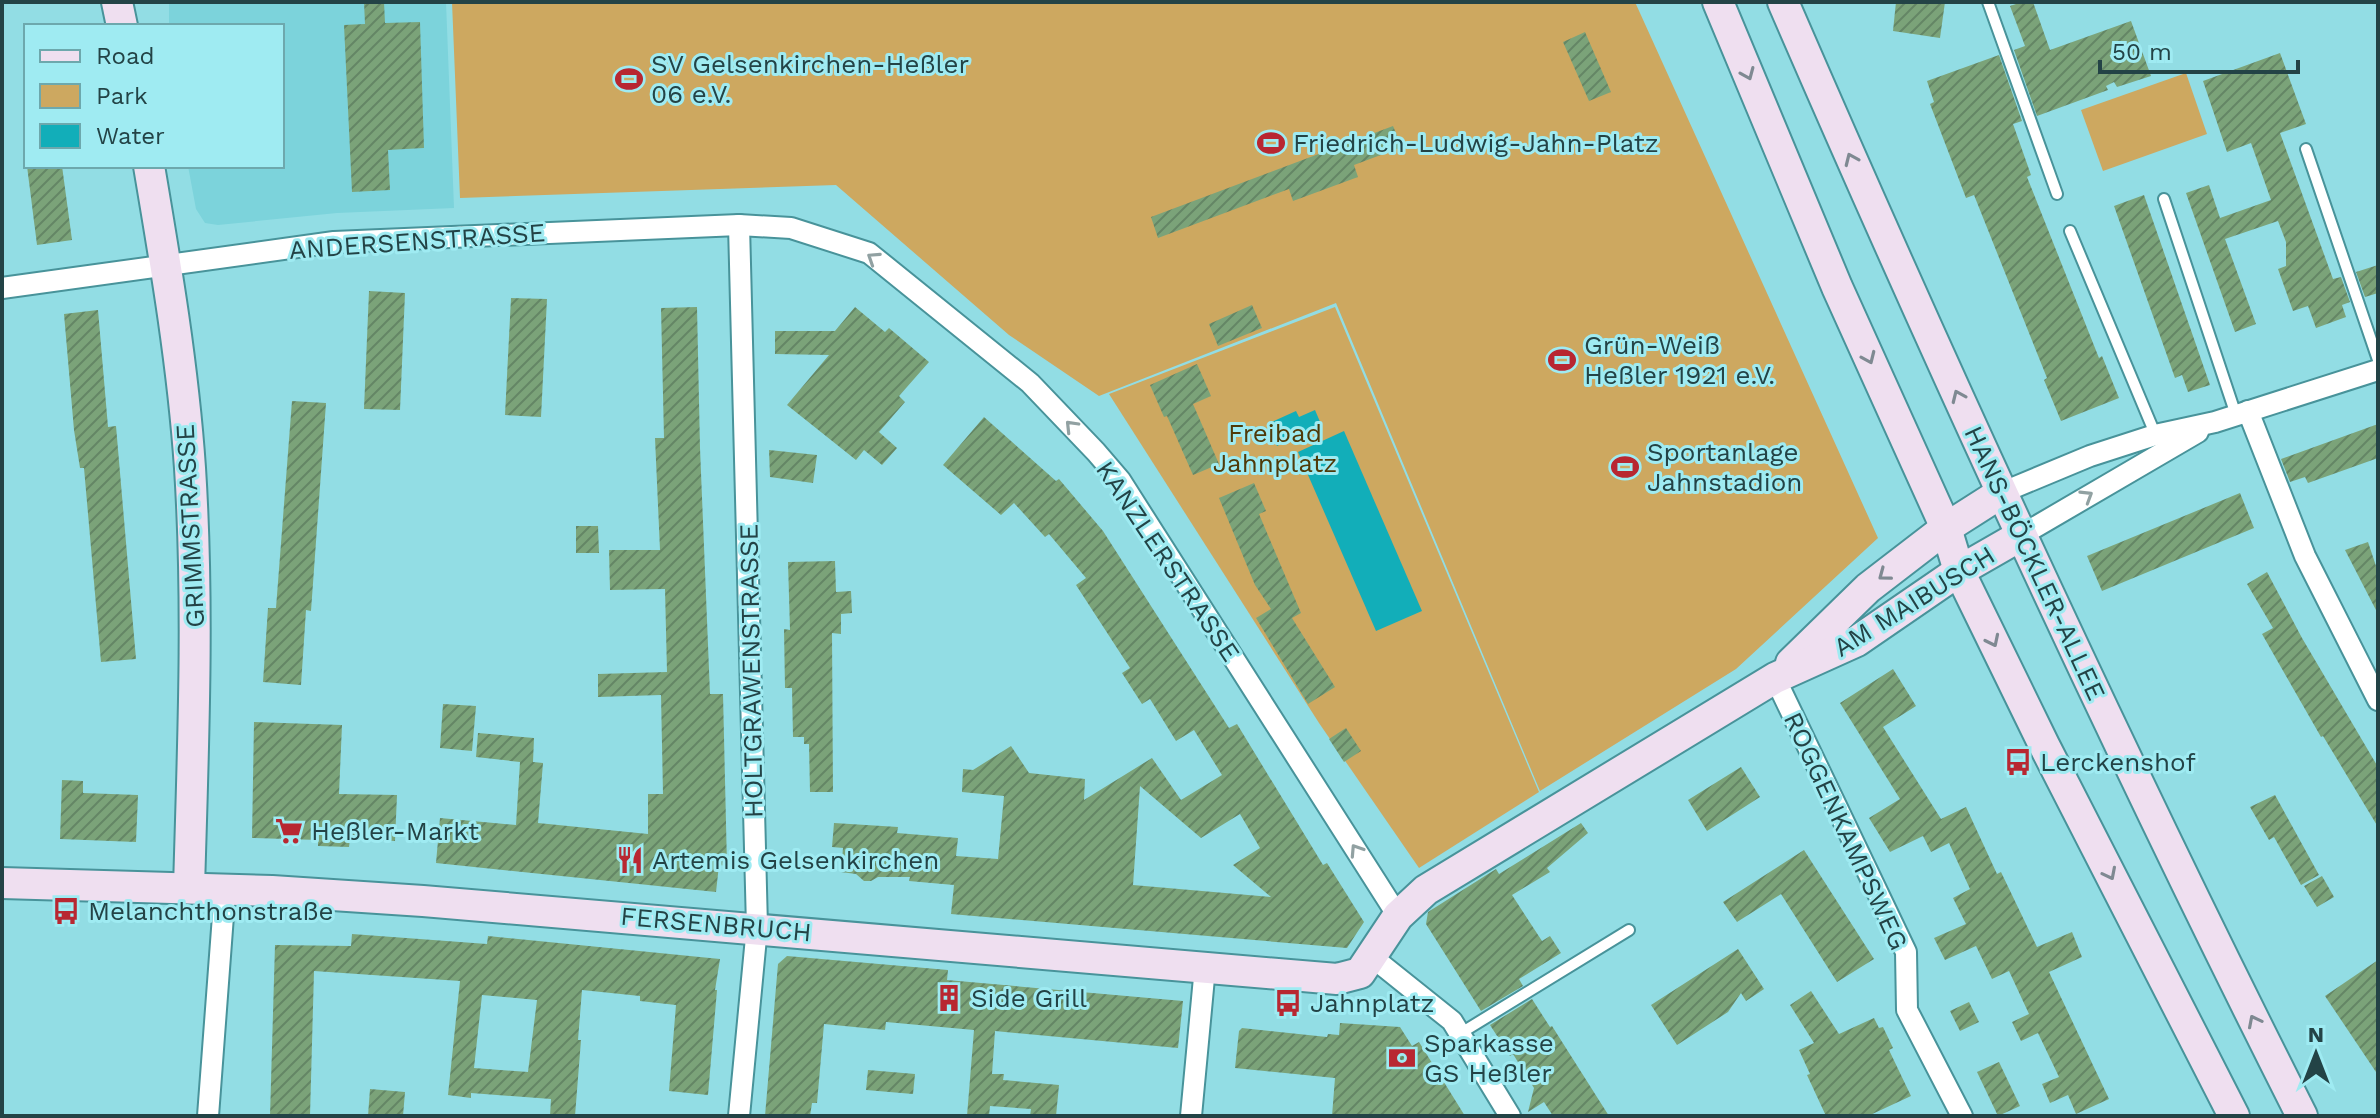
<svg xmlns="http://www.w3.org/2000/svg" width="2380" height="1118" viewBox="0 0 2380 1118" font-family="'Work Sans',sans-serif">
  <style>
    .built { fill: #7cd3db }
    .green { fill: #cda860 }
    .water { fill: #12aeb9 }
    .building { fill: url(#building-hatch); fill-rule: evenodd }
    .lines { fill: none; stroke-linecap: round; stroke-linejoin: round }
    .lane-casing { stroke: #48939a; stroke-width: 14 }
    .street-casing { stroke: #48939a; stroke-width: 24 }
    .secondary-casing { stroke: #48939a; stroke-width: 34 }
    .lane { stroke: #fff; stroke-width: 10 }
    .street { stroke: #fff; stroke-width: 20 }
    .secondary { stroke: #efdff0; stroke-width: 30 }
    .oneway { stroke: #7f8992 }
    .oneway2 { stroke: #91a1a2 }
    .labels { text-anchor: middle; stroke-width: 6; stroke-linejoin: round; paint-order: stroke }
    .poi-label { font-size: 26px; fill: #234346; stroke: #9febf2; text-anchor: start }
    .street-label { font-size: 26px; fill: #234346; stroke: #9febf2 }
    .park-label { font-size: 26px; fill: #4f3a09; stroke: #9febf2 }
  </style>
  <defs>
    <pattern id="building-hatch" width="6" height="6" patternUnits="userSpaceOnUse" patternTransform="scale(2)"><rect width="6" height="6" fill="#7ba379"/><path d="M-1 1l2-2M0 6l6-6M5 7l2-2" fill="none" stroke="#648665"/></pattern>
  </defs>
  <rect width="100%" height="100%" fill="#92dde4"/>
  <!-- built -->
  <polygon class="built" points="169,2 446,2 454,208 337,213 218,225 205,223 196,209 188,166 282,166 282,26 169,26"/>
  <!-- green -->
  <g class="green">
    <polygon points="452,2 1635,2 1878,538 1736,669 1540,791 1336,303 1099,396 1009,335 836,185 460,198"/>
    <polygon points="2186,73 2207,134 2103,171 2081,110"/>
    <polygon points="1335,307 1539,792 1419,868 1319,723 1109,394"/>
  </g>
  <!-- water -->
  <g class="water">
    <polygon points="1315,410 1321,424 1277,446 1267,424 1296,411 1299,417"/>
    <polygon points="1344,431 1422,611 1376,631 1298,452"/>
  </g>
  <!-- building -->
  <g class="building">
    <polygon points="364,2 384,2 385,23 420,22 424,148 388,150 390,190 352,192 344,25 365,24"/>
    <polygon points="1896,2 1945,2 1940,38 1893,31"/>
    <polygon points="2022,2 2033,2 2050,50 2131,21 2151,76 2117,87 2114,82 2106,86 2108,90 2037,116 2014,50 2025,46 2010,6"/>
    <polygon points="1585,32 1611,92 1589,101 1563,42"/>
    <polygon points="2280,53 2306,124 2280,133 2333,279 2341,277 2350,302 2342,305 2346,317 2316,328 2308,306 2293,311 2278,269 2286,266 2286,242 2278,221 2225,239 2256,324 2235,332 2186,193 2209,185 2220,218 2271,200 2251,143 2227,152 2203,81"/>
    <polygon points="1999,55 2022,121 2013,124 2031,175 2027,177 2099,358 2102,356 2119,398 2061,421 2044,380 2047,378 1974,195 1966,198 1930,104 1934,102 1927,81"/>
    <polygon points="1393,126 1402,147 1354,165 1358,177 1293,201 1289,189 1158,238 1151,217"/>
    <polygon points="27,166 62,166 72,240 37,245"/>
    <polygon points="2144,195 2210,385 2188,392 2182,375 2175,378 2114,206"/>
    <polygon points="2378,265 2378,293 2365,297 2356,272"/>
    <polygon points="369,291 405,293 400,410 364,409"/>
    <polygon points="511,298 547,299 541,417 505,415"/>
    <polygon points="1252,305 1262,328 1218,346 1209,324"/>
    <polygon points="697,307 700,448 710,694 723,694 727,866 719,865 716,892 436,863 440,818 516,825 520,762 476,757 478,733 534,738 533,762 543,763 538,823 648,834 648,794 663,794 661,695 598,697 598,674 667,672 665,589 610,590 609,550 660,550 655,438 664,438 661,308"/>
    <polygon points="855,307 885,332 889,328 929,362 899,396 905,402 879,432 897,448 882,465 864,450 856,460 787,405 829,355 775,354 775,331 835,331"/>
    <polygon points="98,310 108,427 116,426 136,659 101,662 84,468 80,468 74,430 64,314"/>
    <polygon points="1197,364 1211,396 1193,404 1219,464 1193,475 1167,416 1164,417 1150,385"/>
    <polygon points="292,401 326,403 311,611 306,610 301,685 263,682 268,608 276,608"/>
    <path d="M984,417l72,64 3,-2 44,52 126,197 8,-4 86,141 4,-2 37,59 -17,26 -396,-34 3,-29 -45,-4 1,-4h-32l-7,4h-7l-8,-7 -15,-2 2,-24 -11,-1 2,-24 64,4 -1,6 61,5 -2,18 42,3 6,-63 -42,-4 1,-23 10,1 38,-24 18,27 56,6 -1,21 68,-42 29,42 41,-25 -28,-45 -18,11 -26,-42 -8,5 -20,-31 8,-5 -54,-83 10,-7 -37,-44 -4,3 -31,-34 -13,12 -58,-50zM1140,786l61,52 39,-24 20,34 -27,17 38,32 -138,-12z"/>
    <polygon points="2378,424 2378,458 2308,483 2305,477 2290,482 2281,459"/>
    <polygon points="769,450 817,455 813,483 770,477"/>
    <polygon points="1254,483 1266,511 1259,514 1301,613 1292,618 1335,687 1308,704 1256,618 1271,609 1255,585 1219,498"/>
    <polygon points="2240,493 2254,528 2102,591 2087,556"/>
    <polygon points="576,526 598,526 599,553 576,553"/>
    <polygon points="2368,542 2378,572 2378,614 2345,550"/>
    <polygon points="835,561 836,592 851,591 852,613 841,614 841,634 832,633 833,792 810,792 809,744 804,744 804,737 793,737 792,688 785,688 784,629 790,630 788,562"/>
    <polygon points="2267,572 2302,638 2378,767 2378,827 2323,736 2321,737 2262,634 2273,628 2247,584"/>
    <polygon points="1893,669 1916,706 1883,727 1941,819 1966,807 1997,874 2001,872 2037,947 2072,932 2082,957 2049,972 2109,1099 2076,1114 2068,1095 2050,1103 2042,1084 2059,1077 2038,1033 2021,1041 2012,1022 2029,1014 2009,971 1992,979 1976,946 1945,960 1934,938 1966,924 1953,898 1970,889 1949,843 1931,852 1923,836 1890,852 1869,818 1900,799 1840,703"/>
    <polygon points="443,704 476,706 472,751 440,748"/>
    <polygon points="254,722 342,725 339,794 397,795 395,841 350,839 349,847 318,846 318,840 252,838"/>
    <polygon points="1346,728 1361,751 1344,762 1329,739"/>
    <polygon points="1741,767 1760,797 1707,831 1688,800"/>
    <polygon points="62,780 83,781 83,793 138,795 136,842 60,839"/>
    <polygon points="2275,795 2319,875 2301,885 2274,837 2269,840 2250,807"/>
    <polygon points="1581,823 1588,833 1547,868 1550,872 1512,895 1542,941 1550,936 1561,953 1519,979 1523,986 1481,1011 1426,924 1428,912 1496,869 1499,874"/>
    <polygon points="1804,850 1874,959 1837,982 1781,894 1737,922 1723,902"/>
    <polygon points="2322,876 2334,897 2317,907 2304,886"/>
    <path d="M352,934l135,10 1,-8 232,23 -5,31h2l-9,105 -39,-4 7,-86 -36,-4v-5l-58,-6 -4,50h3l-6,76h-25l1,-17 -80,-6v5l-23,-3 12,-114 -146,-10 -4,145h-40l5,-171 76,1zM482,995l55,5 -9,72 -54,-4z"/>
    <polygon points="1738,949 1764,989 1746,1001 1741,993 1728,1012 1677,1045 1651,1005"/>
    <polygon points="787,956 948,970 947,980 1183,1001 1178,1048 995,1031 992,1074 1004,1074 1003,1080 1059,1085 1056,1116 1030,1116 1031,1109 990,1106 989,1116 967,1116 974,1030 886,1022 885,1030 824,1024 817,1103 812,1103 810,1116 765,1116 778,964"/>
    <polygon points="2378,960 2378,1075 2325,996"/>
    <polygon points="1811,991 1839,1034 1874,1018 1879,1028 1883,1027 1893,1048 1889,1050 1911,1096 1868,1116 1826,1116 1807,1075 1810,1074 1799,1050 1814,1043 1790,1005"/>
    <polygon points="1532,999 1550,1027 1552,1026 1609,1116 1553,1116 1544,1102 1528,1112 1534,1088 1513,1054 1510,1056 1490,1025"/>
    <polygon points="1969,1002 1979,1022 1960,1031 1950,1011"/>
    <polygon points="1340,1023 1400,1027 1412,1046 1419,1042 1465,1116 1332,1116 1335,1078 1235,1068 1239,1031 1242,1028 1327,1037 1328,1034 1339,1035"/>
    <polygon points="1999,1062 2020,1106 1998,1116 1977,1072"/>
    <polygon points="868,1070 915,1074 913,1094 866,1090"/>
    <polygon points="370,1089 405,1092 403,1116 368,1116"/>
  </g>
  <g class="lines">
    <!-- lane casing -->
    <g class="lane-casing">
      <g id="lane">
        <polyline points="1988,2 2057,194"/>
        <polyline points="2306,149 2378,360"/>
        <polyline points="2164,199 2236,415"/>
        <polyline points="2070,231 2156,436"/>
        <polyline points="1461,1033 1629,930"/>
      </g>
    </g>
    <!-- street casing -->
    <g class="street-casing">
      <g id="street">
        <polyline points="2,288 334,242 739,225 791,228 869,253 1030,383 1096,452 1120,480 1398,916"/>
        <polyline points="2248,411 2305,556 2378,700"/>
        <polyline points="2001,493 2090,456 2155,435 2215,422 2378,370"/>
        <polyline points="2020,536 2198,432"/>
        <polyline points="1775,678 1906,952 1907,1010 1962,1116"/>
        <polyline points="1372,957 1452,1021 1510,1116"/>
        <polyline points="208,1116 225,889"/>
        <polyline points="739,1116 757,927 739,225"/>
        <polyline points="1191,1116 1205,967"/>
      </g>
    </g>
    <!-- secondary casing -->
    <g class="secondary-casing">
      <g id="secondary">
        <polyline points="117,2 122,26"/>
        <polyline points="1718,2 1837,287 1946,528 1959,571 2044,745 2234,1116"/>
        <path d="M1783,2c163,376 334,748 519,1114"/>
        <path d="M149,166c17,100 34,200 41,302 9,140 3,280 -1,420"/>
        <polyline points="1791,663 1868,588 1946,528 2001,493"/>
        <polyline points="2,883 272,891 423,901 1337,979 1360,973 1398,916 1426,890 1775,678 1857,641 1959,571 2020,536"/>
      </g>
    </g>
    <!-- lane -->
    <use href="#lane" class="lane"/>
    <!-- street -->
    <use href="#street" class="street"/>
    <!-- secondary -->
    <use href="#secondary" class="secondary"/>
  </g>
  <!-- one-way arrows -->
  <defs><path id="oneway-chevron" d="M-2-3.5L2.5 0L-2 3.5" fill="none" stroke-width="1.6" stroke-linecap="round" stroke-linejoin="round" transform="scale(2)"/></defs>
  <g class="oneway">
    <use href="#oneway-chevron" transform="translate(1748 74) rotate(67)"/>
    <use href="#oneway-chevron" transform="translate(1851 159) rotate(-114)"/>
    <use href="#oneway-chevron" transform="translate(1869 358) rotate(66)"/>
    <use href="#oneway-chevron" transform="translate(1958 396) rotate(-114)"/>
    <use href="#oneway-chevron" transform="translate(1884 575) rotate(143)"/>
    <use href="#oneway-chevron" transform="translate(1993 641) rotate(64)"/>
    <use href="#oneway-chevron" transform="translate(2110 874) rotate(63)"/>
    <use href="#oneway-chevron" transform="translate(2254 1021) rotate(-117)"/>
  </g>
  <g class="oneway2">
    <use href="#oneway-chevron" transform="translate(873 258) rotate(-147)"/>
    <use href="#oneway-chevron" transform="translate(1071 426) rotate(-134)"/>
    <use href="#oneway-chevron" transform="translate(2087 496) rotate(-32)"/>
    <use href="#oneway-chevron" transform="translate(1356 850) rotate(-123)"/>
  </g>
  <!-- icons -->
  <defs>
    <g id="stadium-bare" transform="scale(2.16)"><path d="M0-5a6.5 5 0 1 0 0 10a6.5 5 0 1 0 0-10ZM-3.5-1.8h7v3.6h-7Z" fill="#b82731" stroke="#9febf2" stroke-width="2.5" paint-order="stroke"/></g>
    <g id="bus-bare" transform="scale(2.16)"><path d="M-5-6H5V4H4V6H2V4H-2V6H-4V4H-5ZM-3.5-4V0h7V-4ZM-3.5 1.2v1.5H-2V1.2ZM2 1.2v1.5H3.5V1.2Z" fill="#b82731" stroke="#9febf2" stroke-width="2.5" paint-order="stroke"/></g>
    <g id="supermarket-bare" transform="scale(2.16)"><path d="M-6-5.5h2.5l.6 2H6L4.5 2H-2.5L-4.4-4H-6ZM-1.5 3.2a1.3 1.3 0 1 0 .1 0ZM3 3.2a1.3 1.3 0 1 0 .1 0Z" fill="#b82731" stroke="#9febf2" stroke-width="2.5" paint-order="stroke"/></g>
    <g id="restaurant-bare" transform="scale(2.16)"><path d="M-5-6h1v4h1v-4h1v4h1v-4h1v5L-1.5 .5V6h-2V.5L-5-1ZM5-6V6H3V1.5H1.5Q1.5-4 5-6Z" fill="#b82731" stroke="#9febf2" stroke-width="2.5" paint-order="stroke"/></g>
    <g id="building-bare" transform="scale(2.16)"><path d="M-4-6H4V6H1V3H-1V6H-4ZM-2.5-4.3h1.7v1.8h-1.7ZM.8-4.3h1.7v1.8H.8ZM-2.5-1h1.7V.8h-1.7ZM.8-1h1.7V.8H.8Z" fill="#b82731" stroke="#9febf2" stroke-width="2.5" paint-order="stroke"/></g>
    <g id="bank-bare" transform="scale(2.16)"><path d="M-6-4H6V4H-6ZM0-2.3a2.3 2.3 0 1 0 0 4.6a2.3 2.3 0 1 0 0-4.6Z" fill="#b82731" stroke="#9febf2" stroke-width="2.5" paint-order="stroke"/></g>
  </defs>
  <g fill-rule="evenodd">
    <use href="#stadium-bare" x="629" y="79"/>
    <use href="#stadium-bare" x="1271" y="143"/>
    <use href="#stadium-bare" x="1562" y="360"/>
    <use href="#stadium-bare" x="1625" y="467"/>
    <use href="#bus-bare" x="2018" y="762"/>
    <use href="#supermarket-bare" x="289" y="831"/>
    <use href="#restaurant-bare" x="630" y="860"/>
    <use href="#bus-bare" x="66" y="911"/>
    <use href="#building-bare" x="949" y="998"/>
    <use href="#bus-bare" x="1288" y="1003"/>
    <use href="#bank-bare" x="1402" y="1058"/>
  </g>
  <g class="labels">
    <!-- poi labels -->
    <g class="poi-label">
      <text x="651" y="73">SV Gelsenkirchen-Heßler<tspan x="651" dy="30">06 e.V.</tspan></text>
      <text x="1293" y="152">Friedrich-Ludwig-Jahn-Platz</text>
      <text x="1584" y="354">Grün-Weiß<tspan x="1584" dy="30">Heßler 1921 e.V.</tspan></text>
      <text x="1647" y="461">Sportanlage<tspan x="1647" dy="30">Jahnstadion</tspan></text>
      <text x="2040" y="771">Lerckenshof</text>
      <text x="311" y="840">Heßler-Markt</text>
      <text x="652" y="869">Artemis Gelsenkirchen</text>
      <text x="88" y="920">Melanchthonstraße</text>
      <text x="971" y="1007">Side Grill</text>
      <text x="1310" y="1012">Jahnplatz</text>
      <text x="1424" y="1052">Sparkasse<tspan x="1424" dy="30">GS Heßler</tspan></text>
    </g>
    <!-- street labels -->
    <g class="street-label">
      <text transform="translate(417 241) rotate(-4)" y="9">ANDERSENSTRASSE</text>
      <text transform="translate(190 526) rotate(-93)" y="9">GRIMMSTRASSE</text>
      <text transform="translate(1168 561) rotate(56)" y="9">KANZLERSTRASSE</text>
      <text transform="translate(2035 563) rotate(65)" y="9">HANS-BÖCKLER-ALLEE</text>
      <text transform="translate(1914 601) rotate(-32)" y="9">AM MAIBUSCH</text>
      <text transform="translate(751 671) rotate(-91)" y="9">HOLTGRAWENSTRASSE</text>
      <text transform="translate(1846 831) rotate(65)" y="9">ROGGENKAMPSWEG</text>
      <text transform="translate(716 924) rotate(5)" y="9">FERSENBRUCH</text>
    </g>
    <!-- park labels -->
    <g class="park-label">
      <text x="1275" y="442">Freibad<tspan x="1275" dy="30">Jahnplatz</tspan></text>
    </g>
  </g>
  <!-- border -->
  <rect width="2380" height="1118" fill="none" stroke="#234346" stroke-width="8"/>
  <!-- legend -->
  <rect x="24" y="24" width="260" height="144" fill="#9febf2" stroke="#6da8ad" stroke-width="2"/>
  <rect x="40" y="50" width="40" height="12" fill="#efdff0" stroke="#6da8ad" stroke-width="2"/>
  <text x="96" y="64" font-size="24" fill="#234346">Road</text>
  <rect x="40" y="84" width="40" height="24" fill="#cda860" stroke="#6da8ad" stroke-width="2"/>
  <text x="96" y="104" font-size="24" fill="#234346">Park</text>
  <rect x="40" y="124" width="40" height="24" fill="#12aeb9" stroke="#6da8ad" stroke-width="2"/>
  <text x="96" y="144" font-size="24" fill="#234346">Water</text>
  <!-- north arrow -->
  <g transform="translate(2316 1054)" stroke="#9febf2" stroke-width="6" paint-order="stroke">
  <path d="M0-6L14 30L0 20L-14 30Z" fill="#234346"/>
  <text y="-12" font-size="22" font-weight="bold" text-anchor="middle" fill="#234346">N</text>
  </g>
  <!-- scale -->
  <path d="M2100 60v12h198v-12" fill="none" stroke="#234346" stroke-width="4"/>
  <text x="2112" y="60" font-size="24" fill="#234346" stroke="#9febf2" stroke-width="6" paint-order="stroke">50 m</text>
</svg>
